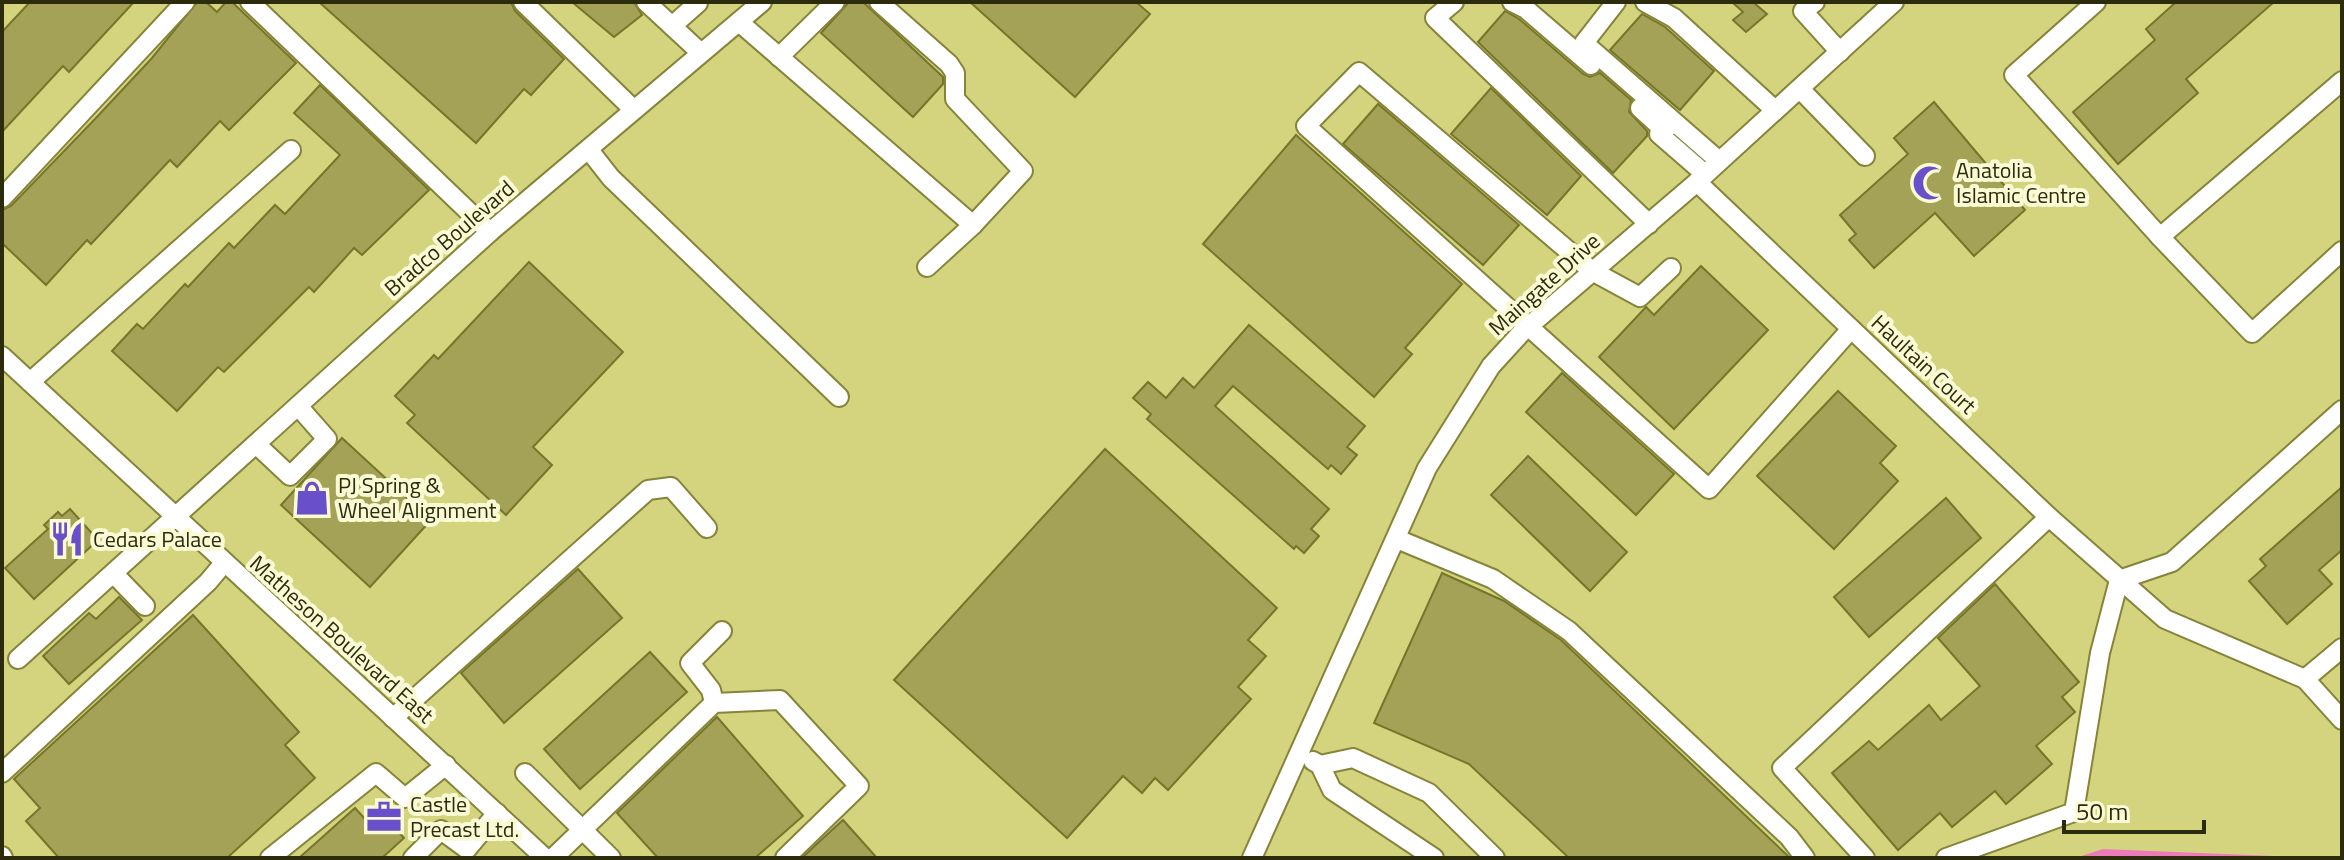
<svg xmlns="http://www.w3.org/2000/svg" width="2344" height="860" viewBox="0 0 2344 860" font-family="'Titillium Web',sans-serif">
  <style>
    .built { fill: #d4d37e }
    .green { fill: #ed7bb9 }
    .building { fill: #a3a257; stroke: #777529; stroke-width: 2 }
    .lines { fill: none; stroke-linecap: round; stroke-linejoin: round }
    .minor-casing { stroke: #858439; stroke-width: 22 }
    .minor { stroke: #fff; stroke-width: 18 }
    .labels { text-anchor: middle; stroke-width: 8; stroke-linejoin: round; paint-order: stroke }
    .poi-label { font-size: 22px; fill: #2c2b0b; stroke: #fafbd5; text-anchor: start }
    .street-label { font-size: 22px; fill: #2c2b0b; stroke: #fafbd5 }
  </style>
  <rect width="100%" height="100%" fill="#dcdc8f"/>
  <!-- built -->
  <polygon class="built" points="2,2 2342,2 2342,858 2104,849 2075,858 2,858"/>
  <!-- green -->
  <polygon class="green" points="2103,849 2323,858 2075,858"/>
  <!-- building -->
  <g class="building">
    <polygon points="30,2 134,2 69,72 63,66 2,132 2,32"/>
    <polygon points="197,2 206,2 217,12 226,2 232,2 296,63 229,130 220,121 177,167 170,160 91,244 87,240 46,285 2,243 2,210 11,206 95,119 152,58"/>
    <polygon points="319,2 511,2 515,11 564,59 531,95 524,89 476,143"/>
    <polygon points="572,2 634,2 642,15 614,37"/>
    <polygon points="849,2 863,2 943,77 943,84 913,117 821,33"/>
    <polygon points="970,2 1136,2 1150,14 1075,97"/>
    <polygon points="1732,2 1753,2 1767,14 1746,32 1733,20 1743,12"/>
    <polygon points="2176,2 2274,2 2186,79 2198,93 2118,164 2073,112 2155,40 2146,29"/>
    <polygon points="1505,11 1519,19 1583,74 1590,77 1600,73 1631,100 1629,112 1647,131 1647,136 1613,173 1478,42"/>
    <polygon points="1642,14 1665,27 1714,71 1680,110 1610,50"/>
    <polygon points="320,85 429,190 362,255 354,248 314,292 309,287 224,372 218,367 177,411 112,351 137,324 143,329 185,284 188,287 229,243 234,248 275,205 285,214 340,155 294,113"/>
    <polygon points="1491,88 1581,176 1547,215 1451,134"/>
    <polygon points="1934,102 2025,210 1974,256 1935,213 1874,268 1849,240 1856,234 1840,215 1908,154 1894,138"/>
    <polygon points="1378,104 1519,225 1483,265 1343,144"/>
    <polygon points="1296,135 1462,284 1405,348 1412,354 1374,397 1203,244"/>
    <polygon points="529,262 623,352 533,447 552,465 506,515 407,423 415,415 395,396 434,355 438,359"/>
    <polygon points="1701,266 1768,330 1674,429 1599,357 1646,307 1654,315"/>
    <polygon points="1249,325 1365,426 1347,447 1357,455 1341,474 1331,465 1328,469 1233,386 1215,406 1329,509 1311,529 1319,536 1304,553 1296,546 1294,549 1147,419 1151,414 1133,398 1148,382 1166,398 1183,378 1194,388"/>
    <polygon points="1562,373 1674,474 1636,515 1526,412"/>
    <polygon points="1838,391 1896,446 1880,463 1898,481 1834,549 1757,476"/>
    <polygon points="342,438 431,520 370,587 281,505"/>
    <polygon points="1105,449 1277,608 1248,640 1266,656 1238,687 1251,699 1168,790 1155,778 1142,793 1123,776 1067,838 894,680"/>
    <polygon points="1528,456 1627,552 1590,591 1491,495"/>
    <polygon points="2342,487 2342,550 2319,570 2332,584 2287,624 2249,581 2266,566 2260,559"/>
    <polygon points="1946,498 1981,538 1869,637 1834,597"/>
    <polygon points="70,509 98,540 34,599 5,568 48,529 44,525 58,512 62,516"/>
    <polygon points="578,569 622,618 504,723 461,673"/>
    <polygon points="1442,573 1504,601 1561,640 1790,858 1569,858 1469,764 1374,723"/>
    <polygon points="1995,584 2079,682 2062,697 2075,712 2036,746 2052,764 2006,804 1995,791 1952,827 1940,813 1898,850 1832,773 1869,741 1878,750 1929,705 1941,720 1980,686 1938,638"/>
    <polygon points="119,597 142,620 69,684 43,656 89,613 96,619"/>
    <polygon points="193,615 299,732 285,745 315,778 227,858 59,858 26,821 40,808 14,779"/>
    <polygon points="650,652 687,692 580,789 544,749"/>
    <polygon points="717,717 803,816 755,858 658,858 617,813"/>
    <polygon points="355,808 365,819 377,808 404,838 382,858 299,858"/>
    <polygon points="843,820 877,858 802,858 820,841"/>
  </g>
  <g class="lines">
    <!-- minor casing -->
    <g class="minor-casing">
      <g id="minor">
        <polyline points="250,2 490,232"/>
        <polyline points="523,2 634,110"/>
        <polyline points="646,2 701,53"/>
        <polyline points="879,2 949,64 955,73 955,99 1023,171 973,225"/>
        <polyline points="1454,2 1435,18 1649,224"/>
        <polyline points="1512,2 1526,9 1591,65"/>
        <polyline points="1616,2 1584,43 1718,160"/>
        <polyline points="1645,2 1674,18 1775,110"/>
        <polyline points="1815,2 1803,11 1840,52"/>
        <polyline points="2096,2 2014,75 2160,237 2342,81"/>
        <polyline points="739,22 973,225 927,267"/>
        <polyline points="672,26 698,3"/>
        <polyline points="779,57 835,2"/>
        <polyline points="1800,89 1865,156"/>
        <polyline points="1640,108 1664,130"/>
        <polyline points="1669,126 1659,134 1705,174"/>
        <polyline points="589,150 611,178 839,397"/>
        <polyline points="1697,182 2049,517 2165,619 2305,679 2342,648"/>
        <polyline points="2,198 185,2"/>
        <polyline points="2160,237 2252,333 2342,251"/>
        <polyline points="1671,268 1640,297 1592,271 1359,72 1306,126 1709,489 1851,329"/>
        <polyline points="2,356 545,858"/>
        <polyline points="30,382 291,150"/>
        <polyline points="256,444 290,476 327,439 298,406"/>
        <polyline points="1397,539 1493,579 1569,631 1789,837 1805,858"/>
        <polyline points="114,574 145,606"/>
        <polyline points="2119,580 2172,562 2342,410"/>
        <polyline points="18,659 490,232 762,2"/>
        <polyline points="2305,679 2342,720"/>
        <polyline points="714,703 711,690 690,663 722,631"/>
        <polyline points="393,718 648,490 671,487 707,528"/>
        <polyline points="1313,761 1320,765 1332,790 1434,858"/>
        <polyline points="1320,765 1353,758 1429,793 1495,858"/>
        <polyline points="2,773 208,582 224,563"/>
        <polyline points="525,773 611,858"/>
        <polyline points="2,856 3,858"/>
        <polyline points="270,858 376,773 405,798 446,765"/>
        <polyline points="413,858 441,830 467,849 497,813"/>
        <polyline points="553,858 714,703 780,700 859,786 785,858"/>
        <polyline points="1252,858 1427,468 1491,366 1522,332 1697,182 1894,2"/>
        <polyline points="1865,858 1782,768 2049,517"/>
        <polyline points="1946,858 2074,812 2100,653 2119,580"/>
      </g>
    </g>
    <!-- minor -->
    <use href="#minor" class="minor"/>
  </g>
  <!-- icons -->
  <defs>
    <g id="mosque-bare" transform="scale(2.76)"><path d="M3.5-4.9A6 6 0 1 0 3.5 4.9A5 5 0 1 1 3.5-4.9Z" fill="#694fc9" stroke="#fafbd5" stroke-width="2.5" paint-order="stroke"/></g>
    <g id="shop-bare" transform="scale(2.76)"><path d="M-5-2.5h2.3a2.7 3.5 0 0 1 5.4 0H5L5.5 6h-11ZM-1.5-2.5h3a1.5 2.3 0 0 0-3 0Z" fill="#694fc9" stroke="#fafbd5" stroke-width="2.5" paint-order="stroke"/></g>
    <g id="restaurant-bare" transform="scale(2.76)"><path d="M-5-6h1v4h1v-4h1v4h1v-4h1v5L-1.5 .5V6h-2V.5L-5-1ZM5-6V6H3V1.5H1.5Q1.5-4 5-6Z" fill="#694fc9" stroke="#fafbd5" stroke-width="2.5" paint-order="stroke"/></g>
    <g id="office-bare" transform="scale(2.76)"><path d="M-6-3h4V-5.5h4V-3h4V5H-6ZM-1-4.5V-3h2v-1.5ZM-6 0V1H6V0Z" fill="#694fc9" stroke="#fafbd5" stroke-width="2.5" paint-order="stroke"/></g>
  </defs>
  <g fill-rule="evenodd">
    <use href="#mosque-bare" x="1930" y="183"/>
    <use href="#shop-bare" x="312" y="498"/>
    <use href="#restaurant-bare" x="67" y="539"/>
    <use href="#office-bare" x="384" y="817"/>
  </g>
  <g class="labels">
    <!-- poi labels -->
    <g class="poi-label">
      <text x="1956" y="178">Anatolia<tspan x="1956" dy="25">Islamic Centre</tspan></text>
      <text x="338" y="493">PJ Spring &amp;<tspan x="338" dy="25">Wheel Alignment</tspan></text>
      <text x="93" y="547">Cedars Palace</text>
      <text x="410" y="812">Castle<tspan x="410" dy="25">Precast Ltd.</tspan></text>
    </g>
    <!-- street labels -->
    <g class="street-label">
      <text transform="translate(449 238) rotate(-41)" y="8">Bradco Boulevard</text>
      <text transform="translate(1544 284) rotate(-42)" y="8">Maingate Drive</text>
      <text transform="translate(1924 364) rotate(43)" y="8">Haultain Court</text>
      <text transform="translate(342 639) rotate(42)" y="8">Matheson Boulevard East</text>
    </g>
  </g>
  <!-- border -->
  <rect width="2344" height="860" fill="none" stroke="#2c2b0b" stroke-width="8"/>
  <!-- scale -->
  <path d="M2064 820v12h140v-12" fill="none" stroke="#2c2b0b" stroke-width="4"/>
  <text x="2076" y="820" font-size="24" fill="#2c2b0b" stroke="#fafbd5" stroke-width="6" paint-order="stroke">50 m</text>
</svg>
